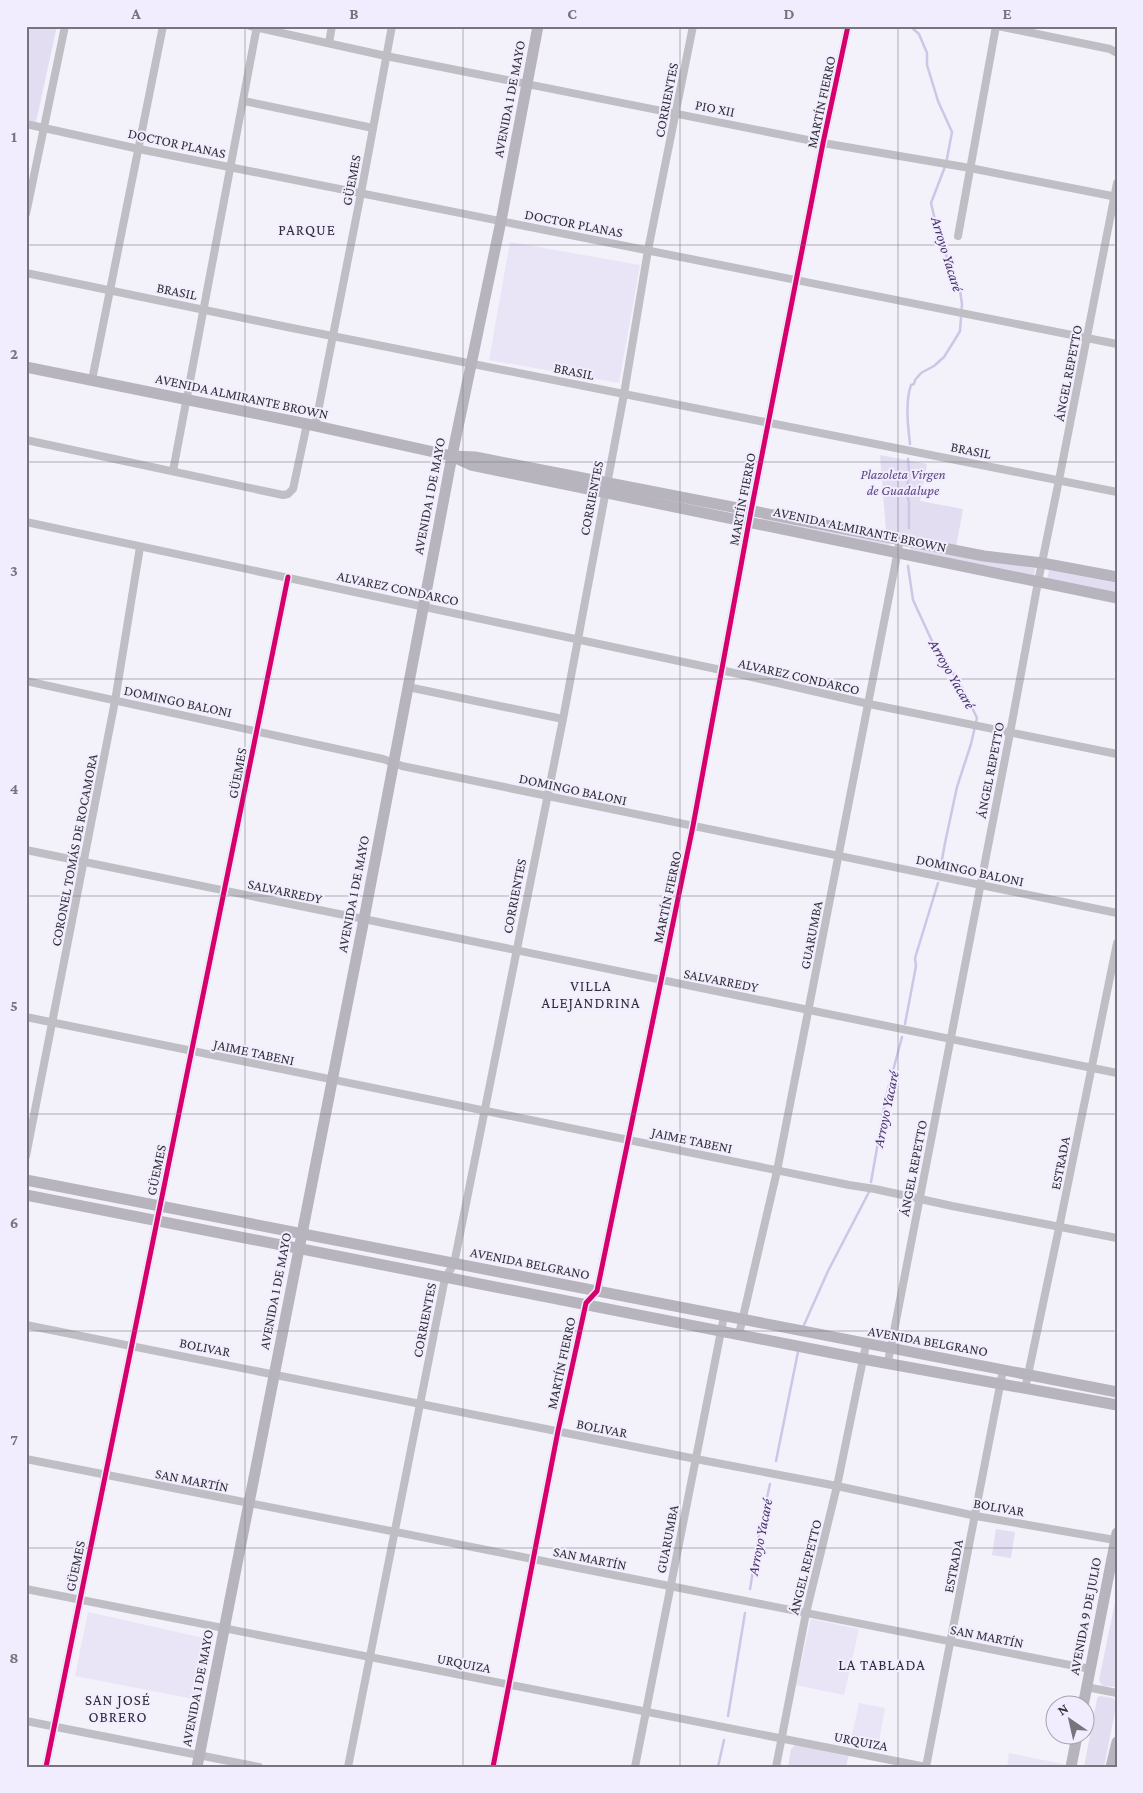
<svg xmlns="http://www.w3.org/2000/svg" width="1143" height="1793" viewBox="0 0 1143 1793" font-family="'Crimson Pro',serif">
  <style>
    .built { fill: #eae5f6 }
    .green { fill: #e3ddf1 }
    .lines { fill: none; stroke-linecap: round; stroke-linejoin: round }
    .stream { stroke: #cfc5e6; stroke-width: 2.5 }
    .street { stroke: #c0bec5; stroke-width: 8 }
    .secondary { stroke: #b7b4bd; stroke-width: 11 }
    .cycleway-casing { stroke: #f2edfe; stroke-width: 8 }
    .cycleway { stroke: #d6006c; stroke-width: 5 }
    .grid { fill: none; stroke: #76747c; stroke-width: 1; stroke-opacity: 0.55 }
    .labels { text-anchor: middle; stroke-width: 4; stroke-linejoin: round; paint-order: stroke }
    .street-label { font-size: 14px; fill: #333138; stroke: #f2edfe }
    .park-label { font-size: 14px; font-style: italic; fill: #5e4981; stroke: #f2edfe }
    .neighbourhood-label { font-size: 15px; letter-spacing: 1px; fill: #302c39; stroke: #f2edfe }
    .water-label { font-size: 15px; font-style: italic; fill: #483369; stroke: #f2edfe }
    .neatline { fill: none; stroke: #76747c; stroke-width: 2 }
    .grid-label { font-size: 16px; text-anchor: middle; font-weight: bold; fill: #76747c }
  </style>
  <rect width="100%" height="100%" fill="#f3f1fa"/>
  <!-- built -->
  <g class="built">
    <polygon points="510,242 640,265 619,383 489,360"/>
    <polygon points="88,1612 208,1639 199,1700 75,1676"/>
    <polygon points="811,1619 859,1629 844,1695 796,1685"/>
    <polygon points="859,1703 885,1708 878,1748 850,1744"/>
    <polygon points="1009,1753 1078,1767 1007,1767"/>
  </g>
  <!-- green -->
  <g class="green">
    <polygon points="26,26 57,26 36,122 26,120"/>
    <polygon points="880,455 927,464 920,501 963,509 956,547 886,530"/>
    <polygon points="763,517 890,542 889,546 762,521"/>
    <polygon points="911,546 1035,568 1034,577 910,551"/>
    <polygon points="1049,570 1117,583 1117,594 1047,580"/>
    <polygon points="996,1529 1015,1532 1011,1558 992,1555"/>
    <polygon points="1117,1593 1117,1687 1102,1686 1099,1680"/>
    <polygon points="1099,1696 1113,1698 1117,1702 1104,1767 1084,1767 1097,1699"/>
    <polygon points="795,1745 801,1745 849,1754 846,1767 788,1767 791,1749"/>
  </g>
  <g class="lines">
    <!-- stream -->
    <g class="stream">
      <path d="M910,26l9,8 8,19v12l11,36 14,31 -6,32 -15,39 8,34 21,54 2,13 -2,27 -6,10 -10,16 -10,9 -13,7 -6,7 -1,4 -3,1c-6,17 -3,42 -1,59"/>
      <polyline points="908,459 909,470 907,492 909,503 909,528"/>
      <polyline points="908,566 913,600 932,641 962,687 977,718 971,744 957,787 945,843 940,871"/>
      <polyline points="905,1024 916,966 915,958 938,883"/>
      <polyline points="871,1182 886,1097 902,1037"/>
      <polyline points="804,1325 828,1271 869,1192"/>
      <polyline points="776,1461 798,1352"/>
      <polyline points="750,1589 759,1534 770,1484"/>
      <polyline points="728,1716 745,1613"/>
      <polyline points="718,1767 724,1740"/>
    </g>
    <!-- street -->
    <g class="street">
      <polyline points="250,26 386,56 823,143 970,168 1117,197"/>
      <polyline points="998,26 1110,49 1117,53"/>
      <polyline points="329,43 332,26"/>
      <polyline points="244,101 373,128"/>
      <polyline points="26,124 139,149 1117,344"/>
      <polyline points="26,214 65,26"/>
      <polyline points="958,236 996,26"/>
      <polyline points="26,273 287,327 1117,492"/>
      <polyline points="92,380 163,26"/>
      <polyline points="315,427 361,193 392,26"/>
      <polyline points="26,440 283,495 288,494 293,489 307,424"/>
      <polyline points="173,471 257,26"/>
      <polyline points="26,522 721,670 869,704 1117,754"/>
      <polyline points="26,681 383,759 402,766 1117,913"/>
      <polyline points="408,687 563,719"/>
      <polyline points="26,850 1117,1073"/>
      <polyline points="26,1017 849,1185 875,1189 952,1206 1117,1238"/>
      <polyline points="26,1156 115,701 140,547"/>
      <polyline points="26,1325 696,1459 837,1486 976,1516 1115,1540"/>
      <polyline points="739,1334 777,1171 900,540"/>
      <polyline points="888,1362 1010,733 1038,582 1059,480 1117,183"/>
      <polyline points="1025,1389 1059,1228 1117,943"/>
      <polyline points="26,1459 1090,1669"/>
      <polyline points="26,1589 926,1767"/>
      <polyline points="1086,1687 1117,1693"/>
      <polyline points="26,1721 259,1767"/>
      <polyline points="46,1767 288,577"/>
      <polyline points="348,1767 445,1278 454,1264 563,719 624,394 648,250 693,26"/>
      <polyline points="493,1767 558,1431 586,1303 597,1291 693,826 751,511 823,143 848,26"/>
      <polyline points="635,1767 724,1316"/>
      <polyline points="776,1767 806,1613 837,1486 866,1345"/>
      <polyline points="926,1767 1003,1370"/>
    </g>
    <!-- secondary -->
    <g class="secondary">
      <polyline points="26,367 307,424 452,456 475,457 984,556 1042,563 1117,577"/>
      <polyline points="458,459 471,465 1117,598"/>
      <polyline points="26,1180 1117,1392"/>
      <polyline points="26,1195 863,1359 1117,1405"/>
      <polyline points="1083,1706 1117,1533"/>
      <polyline points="197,1767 364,919 452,456 501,221 538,26"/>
      <polyline points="1071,1767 1077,1736"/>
      <polyline points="1111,1767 1117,1742"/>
    </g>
    <!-- cycleway casing -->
    <g class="cycleway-casing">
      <g id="cycleway">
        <polyline points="46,1767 288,577"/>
        <polyline points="493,1767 558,1431 586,1303 597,1291 693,826 751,511 823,143 848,26"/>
      </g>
    </g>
    <!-- cycleway -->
    <use href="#cycleway" class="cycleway"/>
  </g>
  <!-- grid -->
  <path class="grid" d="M245,26v1741M463,26v1741M680,26v1741M898,26v1741M26,245h1091M26,462h1091M26,679h1091M26,896h1091M26,1114h1091M26,1331h1091M26,1548h1091"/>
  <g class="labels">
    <!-- street labels -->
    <g class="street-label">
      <text transform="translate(509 99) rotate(-79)" y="5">AVENIDA 1 DE MAYO</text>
      <text transform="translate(666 100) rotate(-79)" y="5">CORRIENTES</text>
      <text transform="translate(821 102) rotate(-78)" y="5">MARTÍN FIERRO</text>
      <text transform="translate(715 108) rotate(11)" y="5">PIO XII</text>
      <text transform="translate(177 143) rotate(12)" y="5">DOCTOR PLANAS</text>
      <text transform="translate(351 180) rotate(-79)" y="5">GÜEMES</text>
      <text transform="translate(574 223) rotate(11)" y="5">DOCTOR PLANAS</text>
      <text transform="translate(177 291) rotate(11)" y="5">BRASIL</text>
      <text transform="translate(574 371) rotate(11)" y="5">BRASIL</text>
      <text transform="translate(1068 373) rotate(-79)" y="5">ÁNGEL REPETTO</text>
      <text transform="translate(242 396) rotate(12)" y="5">AVENIDA ALMIRANTE BROWN</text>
      <text transform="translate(971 450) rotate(11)" y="5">BRASIL</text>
      <text transform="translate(429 496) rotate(-79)" y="5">AVENIDA 1 DE MAYO</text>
      <text transform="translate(591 498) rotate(-79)" y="5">CORRIENTES</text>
      <text transform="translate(742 499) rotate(-79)" y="5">MARTÍN FIERRO</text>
      <text transform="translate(860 529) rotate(12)" y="5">AVENIDA ALMIRANTE BROWN</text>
      <text transform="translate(398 588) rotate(12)" y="5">ALVAREZ CONDARCO</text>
      <text transform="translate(799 676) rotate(13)" y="5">ALVAREZ CONDARCO</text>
      <text transform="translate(178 701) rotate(12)" y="5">DOMINGO BALONI</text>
      <text transform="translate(990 770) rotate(-79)" y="5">ÁNGEL REPETTO</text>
      <text transform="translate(237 773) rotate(-79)" y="5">GÜEMES</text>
      <text transform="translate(573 789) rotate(12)" y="5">DOMINGO BALONI</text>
      <text transform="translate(74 850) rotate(-79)" y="5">CORONEL TOMÁS DE ROCAMORA</text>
      <text transform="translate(970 870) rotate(12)" y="5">DOMINGO BALONI</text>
      <text transform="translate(285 891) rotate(12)" y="5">SALVARREDY</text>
      <text transform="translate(353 894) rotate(-79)" y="5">AVENIDA 1 DE MAYO</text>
      <text transform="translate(514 896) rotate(-79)" y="5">CORRIENTES</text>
      <text transform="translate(667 897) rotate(-78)" y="5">MARTÍN FIERRO</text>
      <text transform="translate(811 935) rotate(-79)" y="5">GUARUMBA</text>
      <text transform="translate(721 980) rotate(11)" y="5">SALVARREDY</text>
      <text transform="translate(254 1052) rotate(12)" y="5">JAIME TABENI</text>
      <text transform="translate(692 1140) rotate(12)" y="5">JAIME TABENI</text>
      <text transform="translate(1060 1163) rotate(-79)" y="5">ESTRADA</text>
      <text transform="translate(913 1168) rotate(-79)" y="5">ÁNGEL REPETTO</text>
      <text transform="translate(156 1170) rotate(-78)" y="5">GÜEMES</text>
      <text transform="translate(530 1263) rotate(11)" y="5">AVENIDA BELGRANO</text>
      <text transform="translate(275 1291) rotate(-79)" y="5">AVENIDA 1 DE MAYO</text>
      <text transform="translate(424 1320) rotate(-79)" y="5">CORRIENTES</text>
      <text transform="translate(928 1341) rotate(10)" y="5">AVENIDA BELGRANO</text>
      <text transform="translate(205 1347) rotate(11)" y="5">BOLIVAR</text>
      <text transform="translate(561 1363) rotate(-78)" y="5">MARTÍN FIERRO</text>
      <text transform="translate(602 1428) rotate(11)" y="5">BOLIVAR</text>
      <text transform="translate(192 1480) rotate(11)" y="5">SAN MARTÍN</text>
      <text transform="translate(999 1507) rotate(10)" y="5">BOLIVAR</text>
      <text transform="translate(667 1539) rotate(-79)" y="5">GUARUMBA</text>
      <text transform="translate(590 1558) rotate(11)" y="5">SAN MARTÍN</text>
      <text transform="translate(75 1566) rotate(-78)" y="5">GÜEMES</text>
      <text transform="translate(953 1566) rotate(-79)" y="5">ESTRADA</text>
      <text transform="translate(805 1567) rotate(-76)" y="5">ÁNGEL REPETTO</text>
      <text transform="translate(1085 1616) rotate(-79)" y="5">AVENIDA 9 DE JULIO</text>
      <text transform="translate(987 1636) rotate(11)" y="5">SAN MARTÍN</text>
      <text transform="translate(464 1663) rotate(11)" y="5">URQUIZA</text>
      <text transform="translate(197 1688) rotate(-79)" y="5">AVENIDA 1 DE MAYO</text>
      <text transform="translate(861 1741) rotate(11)" y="5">URQUIZA</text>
    </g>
    <!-- park labels -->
    <g class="park-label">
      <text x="903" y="479">Plazoleta Virgen<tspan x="903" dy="16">de Guadalupe</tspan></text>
    </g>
    <!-- neighbourhood labels -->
    <g class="neighbourhood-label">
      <text x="307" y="235">PARQUE</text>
      <text x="591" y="991">VILLA<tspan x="591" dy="17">ALEJANDRINA</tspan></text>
      <text x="882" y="1670">LA TABLADA</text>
      <text x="118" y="1705">SAN JOSÉ<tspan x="118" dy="17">OBRERO</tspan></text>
    </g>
    <!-- water labels -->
    <g class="water-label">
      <text transform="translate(947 254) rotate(73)" y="5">Arroyo Yacaré</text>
      <text transform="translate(952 674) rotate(60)" y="5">Arroyo Yacaré</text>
      <text transform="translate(886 1109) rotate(-78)" y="5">Arroyo Yacaré</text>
      <text transform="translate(760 1537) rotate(-79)" y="5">Arroyo Yacaré</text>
    </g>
  </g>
  <!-- border -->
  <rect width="1143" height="1793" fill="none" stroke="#f2edfe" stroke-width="55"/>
  <!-- north arrow -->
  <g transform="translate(1070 1720) rotate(326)"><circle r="24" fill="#f2edfe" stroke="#a6a2af"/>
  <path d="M0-4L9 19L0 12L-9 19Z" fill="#76747c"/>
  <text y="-8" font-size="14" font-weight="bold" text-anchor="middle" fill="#333138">N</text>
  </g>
  <rect x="28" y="28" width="1088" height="1738" class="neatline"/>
  <g class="grid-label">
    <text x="136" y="19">A</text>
    <text x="354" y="19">B</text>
    <text x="572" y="19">C</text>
    <text x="789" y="19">D</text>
    <text x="1007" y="19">E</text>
    <text x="14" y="142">1</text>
    <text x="14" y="359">2</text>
    <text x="14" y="576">3</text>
    <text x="14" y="794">4</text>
    <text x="14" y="1011">5</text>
    <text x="14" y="1228">6</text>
    <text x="14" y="1445">7</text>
    <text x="14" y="1663">8</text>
  </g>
</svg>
